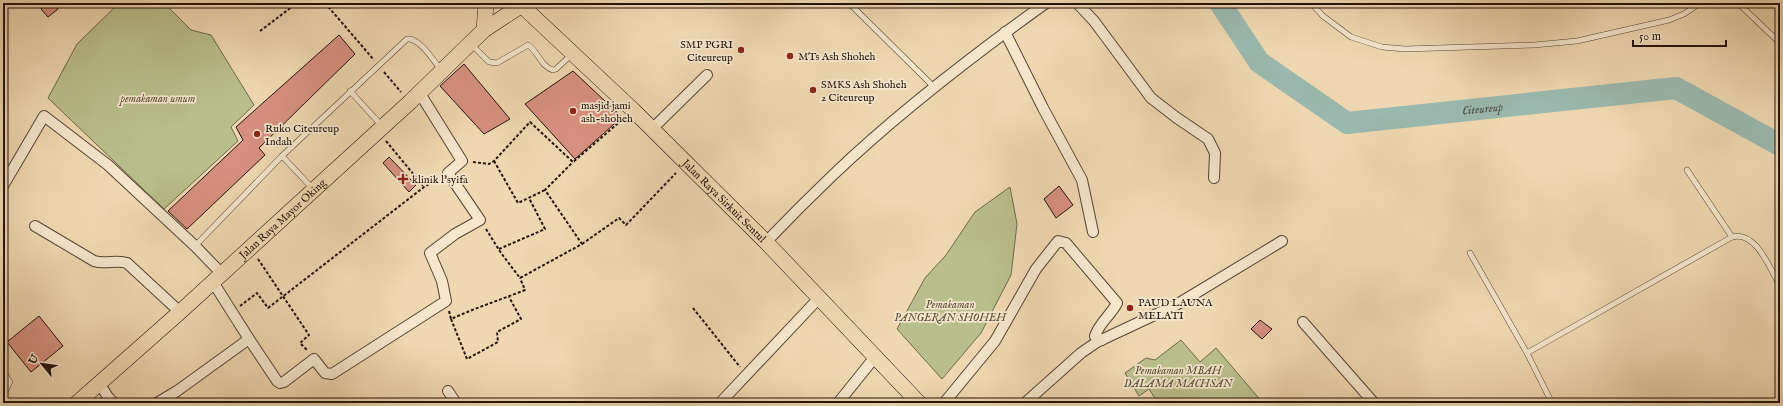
<svg xmlns="http://www.w3.org/2000/svg" width="1783" height="406" viewBox="0 0 1783 406" font-family="'IM FELL English',serif">
  <style>
    .green { fill: #b9bf8c; stroke: #6e684c }
    .lines { fill: none; stroke-linecap: round; stroke-linejoin: round }
    .river { stroke: #9ab9af; stroke-width: 22 }
    .building { fill: #d79080; stroke: #22120b }
    .service-casing { stroke: #554434; stroke-width: 6 }
    .minor-casing { stroke: #554434; stroke-width: 12 }
    .primary-casing { stroke: #22120b; stroke-width: 16 }
    .path { stroke: #22120b; stroke-width: 2; stroke-dasharray: 3 2; stroke-linecap: butt }
    .service { stroke: #f5e6cc; stroke-width: 5 }
    .minor { stroke: #f5e6cc; stroke-width: 10 }
    .primary { stroke: #efd8b1; stroke-width: 15 }
    .poi-dot { fill: #8f2418; stroke: #f5e6cc; stroke-width: 1.5 }
    .labels { text-anchor: middle; stroke-width: 3.5; stroke-linejoin: round; paint-order: stroke }
    .poi-label { font-size: 11px; fill: #22120b; stroke: #f5e6cc; text-anchor: start }
    .park-label { font-size: 11px; font-style: italic; fill: #574f38; stroke: #f5e6cc }
    .street-label { font-size: 11px; fill: #22120b; stroke: #f5e6cc }
    .water-label { font-size: 12px; font-style: italic; fill: #4c4c44; stroke: #f5e6cc }
  </style>
  <rect width="100%" height="100%" fill="#efd8b1"/>
  <filter id="stains"><feTurbulence type="fractalNoise" baseFrequency=".005" numOctaves="4"/><feColorMatrix values="0 0 0 0 .2 0 0 0 0 .09 0 0 0 0 .02 0 0 0 .5 -.17"/></filter>
  <radialGradient id="worn" r=".72"><stop offset=".6" stop-color="#630" stop-opacity="0"/><stop offset="1" stop-color="#630" stop-opacity=".3"/></radialGradient>
  <!-- green -->
  <g class="green">
    <polygon points="119,3 164,3 191,30 211,35 254,105 231,127 238,141 164,209 48,98 77,44"/>
    <polygon points="1010,187 1017,224 1011,275 981,333 942,379 897,329 925,278 946,255 975,212"/>
    <polygon points="1181,340 1200,362 1216,348 1263,403 1158,403 1149,389 1139,396 1125,373 1146,358 1155,360"/>
  </g>
  <g class="lines">
    <!-- river -->
    <path class="river" id="s1" d="M1220,3l39,59 88,61 329,-35 104,57"/>
  </g>
  <!-- building -->
  <g class="building">
    <polygon points="47,3 53,3 58,9 48,17 41,9"/>
    <polygon points="339,35 355,54 259,148 265,155 187,229 168,211 243,140 236,127"/>
    <polygon points="464,64 510,119 484,134 440,86"/>
    <polygon points="573,71 622,117 575,159 525,104"/>
    <polygon points="389,157 416,185 409,192 383,163"/>
    <polygon points="1059,186 1073,205 1056,218 1044,199"/>
    <polygon points="39,316 63,346 31,372 7,342"/>
    <polygon points="1260,320 1272,329 1262,339 1251,329"/>
  </g>
  <g class="lines">
    <!-- service casing -->
    <g class="service-casing">
      <g id="service">
        <polyline points="849,3 934,87"/>
        <polyline points="1311,3 1323,16 1351,37 1382,47 1405,49 1534,45 1577,41 1669,20 1684,14 1700,3"/>
        <polyline points="1738,3 1780,43"/>
        <path d="M471,44l18,18 8,1 31,-18c10,6 13,22 25,25l3,-1 15,-14"/>
        <polyline points="350,91 382,126"/>
        <polyline points="282,156 313,189"/>
        <polyline points="1687,170 1732,237"/>
        <path d="M195,246l87,-90 125,-117c12,-2 27,22 34,31"/>
        <path d="M1470,253l57,100 205,-116c24,-7 38,32 48,49"/>
        <polyline points="1527,353 1552,403"/>
        <polyline points="3,371 10,382 3,396"/>
      </g>
    </g>
    <!-- minor casing -->
    <g class="minor-casing">
      <g id="minor">
        <polyline points="1077,3 1094,21 1151,98 1177,118 1208,139 1215,153 1214,178"/>
        <polyline points="1005,32 1043,108 1082,180 1093,232"/>
        <polyline points="652,129 707,75"/>
        <polyline points="3,186 44,116 108,165 195,246 222,274"/>
        <path d="M35,226l59,35c11,4 22,-2 33,2l53,49"/>
        <path d="M766,242c22,-23 44,-45 67,-67 66,-63 139,-119 213,-172"/>
        <polyline points="213,282 249,339 277,381 280,383 284,382 314,359 325,373 332,374 446,301 442,281 430,253 455,234 480,220 448,173 462,161 419,92"/>
        <polyline points="1303,322 1374,403"/>
        <polyline points="100,384 108,397 114,403"/>
        <polyline points="448,391 456,403"/>
        <polyline points="157,403 177,391 249,339"/>
        <polyline points="720,403 819,298"/>
        <polyline points="838,403 875,357"/>
        <path d="M944,403l51,-62 41,-72 22,-28 8,2 51,60c-6,12 -18,20 -22,33l7,4"/>
        <polyline points="1025,403 1081,353 1097,342 1176,305 1282,241"/>
      </g>
    </g>
    <!-- primary casing -->
    <g class="primary-casing">
      <g id="primary">
        <path id="s2" d="M519,3l114,107 133,132 153,161"/>
        <polyline points="484,30 486,3"/>
        <path id="s3" d="M77,403l103,-91 230,-210 74,-72 38,-25"/>
      </g>
    </g>
    <!-- path -->
    <g class="path">
      <polyline points="325,3 374,60"/>
      <polyline points="260,31 297,3"/>
      <polyline points="384,72 401,92"/>
      <polyline points="386,141 424,187"/>
      <polyline points="494,161 518,203 545,190"/>
      <polyline points="473,162 489,164 494,161 530,122 573,162 623,119"/>
      <polyline points="486,229 501,253 520,278 582,244 545,190 573,162"/>
      <polyline points="582,244 619,218 626,225 676,173"/>
      <polyline points="499,249 545,229 529,198"/>
      <polyline points="258,259 309,335 300,343 307,350"/>
      <polyline points="240,306 257,293 268,308 424,187 438,179"/>
      <polyline points="693,308 740,367"/>
      <path d="M449,311l2,8c24,-11 49,-19 74,-29l-5,-12"/>
      <polyline points="451,319 467,359 498,342 497,332 521,319 509,297"/>
    </g>
    <!-- service -->
    <use href="#service" class="service"/>
    <!-- minor -->
    <use href="#minor" class="minor"/>
    <!-- primary -->
    <use href="#primary" class="primary"/>
  </g>
  <!-- markers -->
  <g class="poi-dot">
    <circle cx="741" cy="50" r="4"/>
    <circle cx="790" cy="56" r="4"/>
    <circle cx="813" cy="90" r="4"/>
    <circle cx="573" cy="111" r="4"/>
    <circle cx="257" cy="134" r="4"/>
    <path d="M401 173h4v4h4v4h-4v4h-4v-4h-4v-4h4z"/>
    <circle cx="1130" cy="308" r="4"/>
  </g>
  <g class="labels">
    <!-- poi labels -->
    <g class="poi-label">
      <text x="733" y="48" text-anchor="end">SMP PGRI<tspan x="733" dy="13">Citeureup</tspan></text>
      <text x="798" y="60">MTs Ash Shoheh</text>
      <text x="821" y="88">SMKS Ash Shoheh<tspan x="821" dy="13">2 Citeureup</tspan></text>
      <text x="581" y="109">masjid jami<tspan x="581" dy="13">ash-shoheh</tspan></text>
      <text x="265" y="132">Ruko Citeureup<tspan x="265" dy="13">Indah</tspan></text>
      <text x="412" y="183">klinik l'syifa</text>
      <text x="1138" y="306">PAUD LAUNA<tspan x="1138" dy="13">MELATI</tspan></text>
    </g>
    <!-- park labels -->
    <g class="park-label">
      <text x="158" y="102">pemakaman umum</text>
      <text x="950" y="308">Pemakaman<tspan x="950" dy="13">PANGERAN SHOHEH</tspan></text>
      <text x="1178" y="374">Pemakaman MBAH<tspan x="1178" dy="13">DALAMA MACHSAN</tspan></text>
    </g>
    <!-- street labels -->
    <g class="street-label">
      <text dy="4" stroke="none"><textPath href="#s2" startOffset="285">Jalan Raya Sirkuit Sentul</textPath></text>
      <text dy="4" stroke="none"><textPath href="#s3" startOffset="276">Jalan Raya Mayor Oking</textPath></text>
    </g>
    <!-- water labels -->
    <g class="water-label">
      <text dy="4" stroke="none"><textPath href="#s1" startOffset="314">Citeureup</textPath></text>
    </g>
  </g>
  <!-- margin -->
  <rect width="1783" height="406" fill="none" stroke="#efd8b1" stroke-width="16"/>
  <rect x="4" y="4" width="1775" height="398" fill="none" stroke="#22120b" stroke-width="2"/>
  <rect x="8" y="8" width="1767" height="390" fill="none" stroke="#22120b"/>
  <!-- north arrow -->
  <g transform="translate(42 364) rotate(299)" stroke="#f5e6cc" stroke-width="3" paint-order="stroke">
  <path d="M0-3L7 15L0 10L-7 15Z" fill="#22120b"/>
  <text y="-6" font-size="11" font-weight="bold" text-anchor="middle" fill="#22120b">U</text>
  </g>
  <!-- scale -->
  <path d="M1633 40v6h93v-6" fill="none" stroke="#22120b" stroke-width="2"/>
  <text x="1639" y="40" font-size="12" fill="#22120b" stroke="#f5e6cc" stroke-width="3" paint-order="stroke">50 m</text>
  <rect width="100%" height="100%" filter="url(#stains)"/>
  <rect width="100%" height="100%" fill="url(#worn)"/>
</svg>
